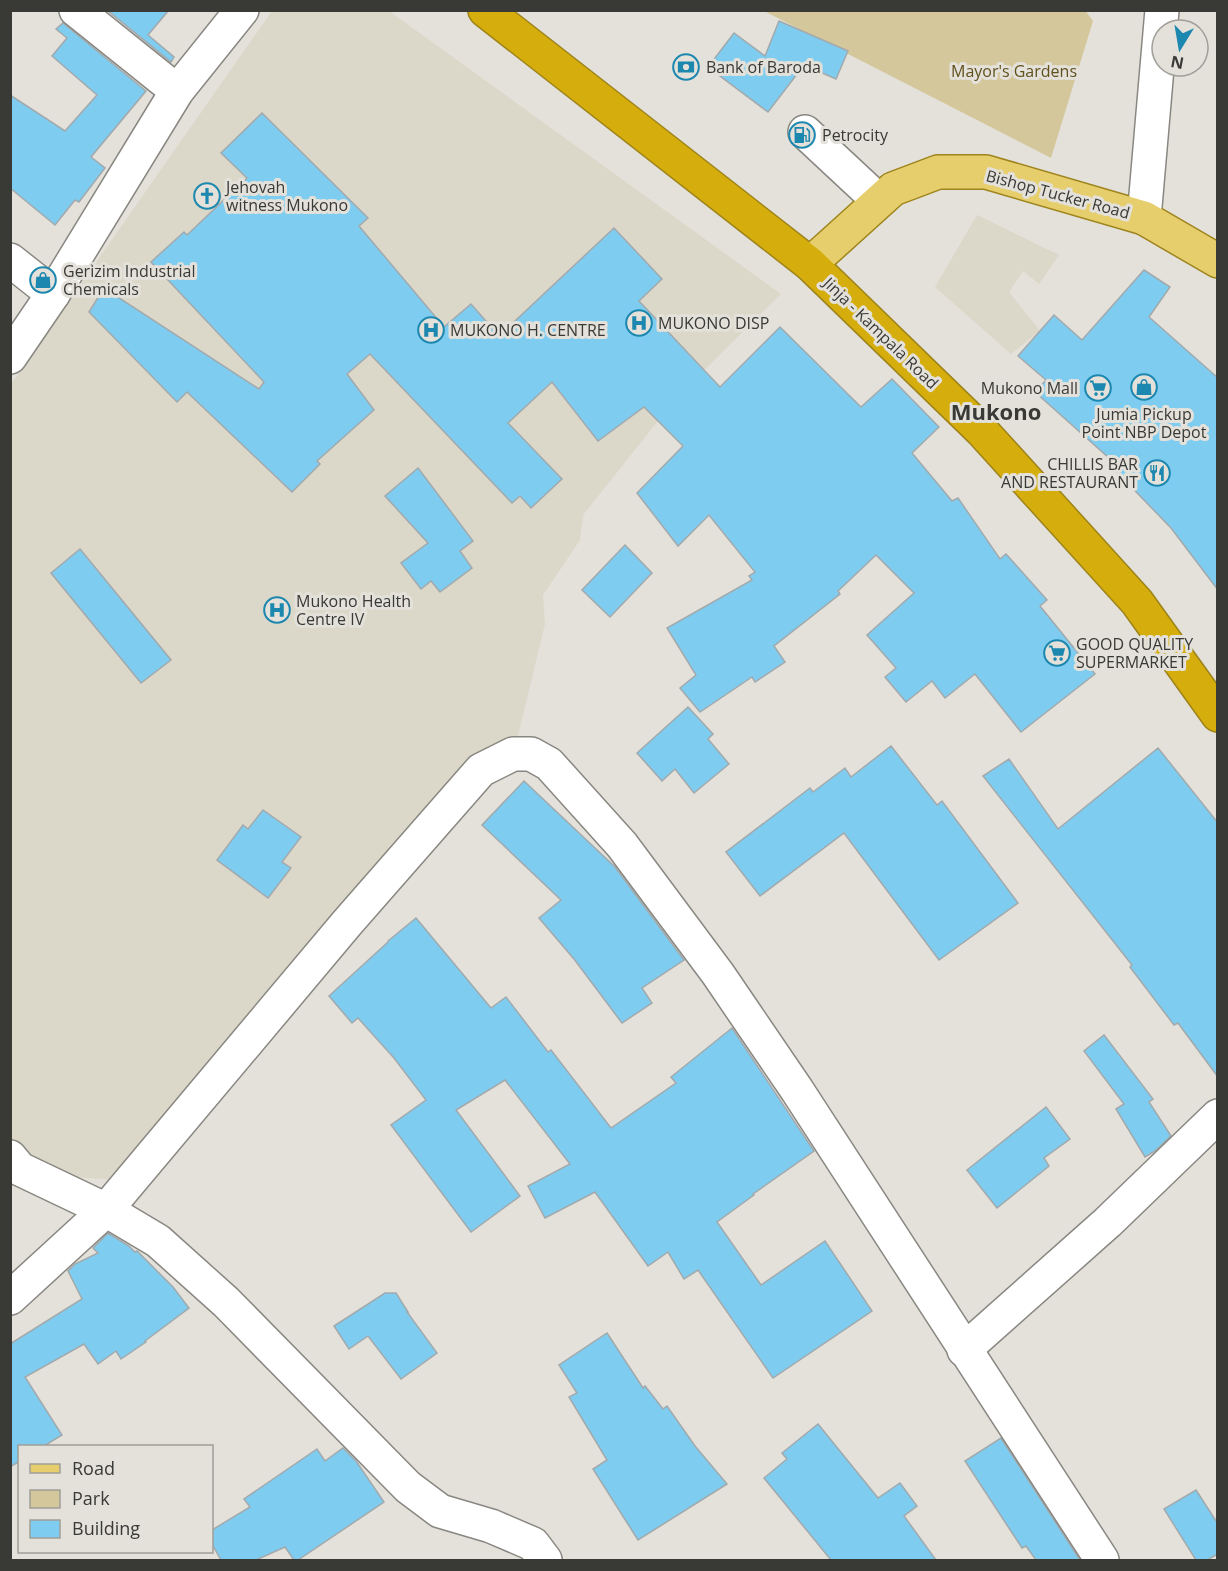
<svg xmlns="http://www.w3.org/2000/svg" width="1228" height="1571" viewBox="0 0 1228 1571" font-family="'Open Sans',sans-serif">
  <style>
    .built { fill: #dbd7c9 }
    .green { fill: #d5c79c }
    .building { fill: #7ecdf1; stroke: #a2a9ac; stroke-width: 1.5 }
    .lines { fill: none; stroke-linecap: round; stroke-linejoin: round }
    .minor-casing { stroke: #898781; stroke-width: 36 }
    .major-casing { stroke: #9e841b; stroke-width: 36 }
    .highway-casing { stroke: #9e841b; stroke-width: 36 }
    .minor { stroke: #fff; stroke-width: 33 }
    .major { stroke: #e6ce6d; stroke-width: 33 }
    .highway { stroke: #d5ad0c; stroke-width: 33 }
    .labels { text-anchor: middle; stroke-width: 6; stroke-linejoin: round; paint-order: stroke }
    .poi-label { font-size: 16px; fill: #393936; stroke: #e3e1da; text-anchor: start }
    .park-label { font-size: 16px; fill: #61511d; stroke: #e3e1da }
    .street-label { font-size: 16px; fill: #393936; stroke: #e3e1da }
    .district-label { font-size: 22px; font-weight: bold; fill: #393936; stroke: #e3e1da }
  </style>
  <rect width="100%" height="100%" fill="#e3e1da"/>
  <!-- built -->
  <g class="built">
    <polygon points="272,11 389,11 781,294 677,397 583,515 580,540 543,595 545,624 517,740 432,799 284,994 130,1181 33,1174 11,1148 11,384"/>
    <polygon points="977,215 1059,255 1039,284 1023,271 1009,292 1040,331 1011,354 935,287"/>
  </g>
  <!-- green -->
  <polygon class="green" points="1085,10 1093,21 1051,158 764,11"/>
  <!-- building -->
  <g class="building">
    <polygon points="107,10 169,10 148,35 174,57 171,62"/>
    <polygon points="779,21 848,51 836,79 804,65 768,112 708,67 734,33 765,56"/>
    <polygon points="63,23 146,91 91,157 105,168 79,202 75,200 55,225 10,188 10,95 65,131 97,95 52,56 67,38 56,29"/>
    <polygon points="262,113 368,218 359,226 444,327 471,304 499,336 614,228 662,279 639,301 720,387 780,327 861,407 892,379 939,427 912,453 952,501 958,498 1000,559 1006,554 1047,600 1040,606 1095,674 1021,732 975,674 945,698 932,681 906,702 885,677 896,668 867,635 914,593 876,555 838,591 840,594 774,646 785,662 755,682 752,677 700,712 680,688 696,675 667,628 752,580 749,576 755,572 709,515 678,546 637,493 683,446 644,407 598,441 552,382 508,423 562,479 531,508 520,496 512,503 370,354 347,374 374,410 317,461 320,464 292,492 187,392 177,402 89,312 104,288 259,389 264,382 151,262 184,232 187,235 247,178 221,153"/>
    <polygon points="1144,270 1170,287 1149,317 1218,378 1218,590 1171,528 1115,470 1119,467 1035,392 1046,380 1018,356 1054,315 1082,340"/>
    <polygon points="418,468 473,541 460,551 472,568 440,592 431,581 421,589 401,563 428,543 385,496"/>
    <polygon points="625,545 652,573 610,617 582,590"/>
    <polygon points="80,549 171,660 141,683 51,573"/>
    <polygon points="688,707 713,734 708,739 729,764 694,793 675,769 662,781 637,753"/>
    <polygon points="891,746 937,805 942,801 1018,903 939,960 844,833 760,896 726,852 810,788 813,792 845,768 851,777"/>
    <polygon points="1158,748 1218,823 1218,1077 1178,1023 1174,1025 1130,967 1132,965 983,776 1009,759 1058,829"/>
    <polygon points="524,781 615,867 684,960 642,988 652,1003 622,1023 574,959 539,918 561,900 482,825"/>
    <polygon points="263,810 301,837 282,862 291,868 268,898 217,860 243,825 248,829"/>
    <polygon points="416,918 491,1008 506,997 548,1052 551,1050 611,1128 676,1083 671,1077 732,1028 814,1151 753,1194 754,1195 717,1222 761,1285 825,1241 872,1311 773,1378 698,1270 684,1279 668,1252 648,1266 595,1192 545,1218 528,1186 570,1164 505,1080 456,1110 520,1196 471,1232 391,1125 426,1100 394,1058 358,1018 352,1023 329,996 388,942 388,941"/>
    <polygon points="1104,1035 1153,1099 1149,1102 1171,1136 1155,1151 1145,1157 1116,1109 1124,1104 1084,1051"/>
    <polygon points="1046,1107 1070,1139 1044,1158 1049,1166 997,1208 967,1170"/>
    <polygon points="108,1233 129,1246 135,1252 137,1251 173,1287 189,1308 145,1341 146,1342 121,1359 116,1351 98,1364 84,1344 25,1377 62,1435 44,1446 20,1446 20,1461 10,1467 10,1344 82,1299 68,1271 75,1264 98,1253 93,1248"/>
    <polygon points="385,1293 396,1293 408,1312 407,1312 437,1353 401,1379 368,1336 349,1349 334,1326"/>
    <polygon points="607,1333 643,1388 645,1386 663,1409 667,1406 695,1446 727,1484 638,1540 593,1469 607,1460 569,1397 577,1393 559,1365"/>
    <polygon points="818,1424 878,1498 900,1483 917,1506 904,1516 936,1560 831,1560 764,1478 787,1459 782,1453"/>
    <polygon points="1001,1438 1080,1560 1036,1560 1026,1546 1022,1548 965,1461"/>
    <polygon points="343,1448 356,1461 384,1502 298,1560 294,1560 285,1547 256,1560 221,1560 212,1544 212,1530 250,1507 244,1499 317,1449 325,1461"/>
    <polygon points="1196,1490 1218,1524 1218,1554 1207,1560 1196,1560 1164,1509"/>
  </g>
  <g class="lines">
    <!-- minor casing -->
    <g class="minor-casing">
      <g id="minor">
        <polyline points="76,10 177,91"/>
        <polyline points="805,132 879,201"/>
        <polyline points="1144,218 1162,10"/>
        <polyline points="10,260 53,294"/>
        <polyline points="10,357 53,294 177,91 242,10"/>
        <polyline points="10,1157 20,1169 106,1210 158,1241 226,1302 408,1487 440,1511 491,1526 533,1544 545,1560"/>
        <polyline points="10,1298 106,1210 347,923 481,770 513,754 531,754 549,764 622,845 718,974 797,1090 1102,1560"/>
        <polyline points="964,1350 1108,1222 1218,1116"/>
      </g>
    </g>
    <!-- major casing -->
    <g class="major-casing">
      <polyline id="major" points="810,264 893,189 938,172 986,172 1144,218 1218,261"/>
    </g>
    <!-- highway casing -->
    <g class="highway-casing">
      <polyline id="highway" points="485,10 810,264 981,430 1137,602 1218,715"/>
    </g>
    <!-- minor -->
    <use href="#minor" class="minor"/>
    <!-- major -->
    <use href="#major" class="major"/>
    <!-- highway -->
    <use href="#highway" class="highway"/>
  </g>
  <!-- icons -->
  <defs>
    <g id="bank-ring" transform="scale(1.35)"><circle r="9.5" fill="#e3e1da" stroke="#1c87af" stroke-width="1.5"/><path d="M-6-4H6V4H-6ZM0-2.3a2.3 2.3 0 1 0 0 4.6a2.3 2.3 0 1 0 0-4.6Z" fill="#1c87af"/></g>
    <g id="fuel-ring" transform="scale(1.35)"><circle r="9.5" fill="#e3e1da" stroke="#1c87af" stroke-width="1.5"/><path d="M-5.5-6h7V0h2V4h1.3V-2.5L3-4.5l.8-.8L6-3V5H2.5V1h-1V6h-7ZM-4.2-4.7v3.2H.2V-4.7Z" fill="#1c87af"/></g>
    <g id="church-ring" transform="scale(1.35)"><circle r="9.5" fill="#e3e1da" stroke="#1c87af" stroke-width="1.5"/><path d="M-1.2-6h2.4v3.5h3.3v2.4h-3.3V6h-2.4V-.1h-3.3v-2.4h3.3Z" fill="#1c87af"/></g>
    <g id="shop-ring" transform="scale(1.35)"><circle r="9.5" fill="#e3e1da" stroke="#1c87af" stroke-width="1.5"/><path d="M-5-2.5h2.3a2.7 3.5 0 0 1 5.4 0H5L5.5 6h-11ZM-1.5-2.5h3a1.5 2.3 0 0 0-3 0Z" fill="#1c87af"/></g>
    <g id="hospital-ring" transform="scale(1.35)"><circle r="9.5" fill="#e3e1da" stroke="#1c87af" stroke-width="1.5"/><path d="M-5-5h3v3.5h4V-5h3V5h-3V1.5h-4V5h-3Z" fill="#1c87af"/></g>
    <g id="supermarket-ring" transform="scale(1.35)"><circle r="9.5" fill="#e3e1da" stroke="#1c87af" stroke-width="1.5"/><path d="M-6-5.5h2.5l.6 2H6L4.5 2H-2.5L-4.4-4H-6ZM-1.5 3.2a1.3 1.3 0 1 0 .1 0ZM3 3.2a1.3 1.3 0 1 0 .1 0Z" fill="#1c87af"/></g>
    <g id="restaurant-ring" transform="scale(1.35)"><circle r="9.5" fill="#e3e1da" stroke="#1c87af" stroke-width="1.5"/><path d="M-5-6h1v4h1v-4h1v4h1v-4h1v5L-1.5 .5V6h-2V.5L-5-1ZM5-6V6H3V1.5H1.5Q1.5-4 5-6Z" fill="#1c87af"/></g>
  </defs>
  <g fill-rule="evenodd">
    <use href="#bank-ring" x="686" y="67"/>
    <use href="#fuel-ring" x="802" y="135"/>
    <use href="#church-ring" x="207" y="196"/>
    <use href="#shop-ring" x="43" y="280"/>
    <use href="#hospital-ring" x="639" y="323"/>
    <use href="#hospital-ring" x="431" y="330"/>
    <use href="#shop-ring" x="1144" y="387"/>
    <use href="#supermarket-ring" x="1098" y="388"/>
    <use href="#restaurant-ring" x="1157" y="473"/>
    <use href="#hospital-ring" x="277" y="610"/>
    <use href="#supermarket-ring" x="1057" y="653"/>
  </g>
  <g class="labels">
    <!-- poi labels -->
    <g class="poi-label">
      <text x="706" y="73">Bank of Baroda</text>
      <text x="822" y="141">Petrocity</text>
      <text x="226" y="193">Jehovah<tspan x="226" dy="18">witness Mukono</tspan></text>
      <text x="63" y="277">Gerizim Industrial<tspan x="63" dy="18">Chemicals</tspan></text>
      <text x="658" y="329">MUKONO DISP</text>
      <text x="450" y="336">MUKONO H. CENTRE</text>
      <text x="1078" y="394" text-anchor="end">Mukono Mall</text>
      <text x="1144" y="420" text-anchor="middle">Jumia Pickup<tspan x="1144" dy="18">Point NBP Depot</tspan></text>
      <text x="1138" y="470" text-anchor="end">CHILLIS BAR<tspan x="1138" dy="18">AND RESTAURANT</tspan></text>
      <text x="296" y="607">Mukono Health<tspan x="296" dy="18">Centre IV</tspan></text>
      <text x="1076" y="650">GOOD QUALITY<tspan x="1076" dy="18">SUPERMARKET</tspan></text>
    </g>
    <!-- park labels -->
    <g class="park-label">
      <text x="1014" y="77">Mayor's Gardens</text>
    </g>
    <!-- street labels -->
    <g class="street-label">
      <text transform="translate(1058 194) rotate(15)" y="6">Bishop Tucker Road</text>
      <text transform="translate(881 333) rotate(44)" y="6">Jinja - Kampala Road</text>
    </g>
    <!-- district labels -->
    <g class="district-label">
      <text x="996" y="420">Mukono</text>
    </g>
  </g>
  <!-- border -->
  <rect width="1228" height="1571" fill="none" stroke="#393936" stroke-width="24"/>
  <!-- legend -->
  <rect x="18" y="1445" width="195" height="108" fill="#e3e1da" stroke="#9f9e98" stroke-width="1.5"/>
  <rect x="30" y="1464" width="30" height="9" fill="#e6ce6d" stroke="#9f9e98" stroke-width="1.5"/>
  <text x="72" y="1475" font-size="18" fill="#393936">Road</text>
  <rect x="30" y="1490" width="30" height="18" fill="#d5c79c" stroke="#9f9e98" stroke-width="1.5"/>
  <text x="72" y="1505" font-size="18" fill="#393936">Park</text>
  <rect x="30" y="1520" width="30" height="18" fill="#7ecdf1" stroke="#9f9e98" stroke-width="1.5"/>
  <text x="72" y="1535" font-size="18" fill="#393936">Building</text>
  <!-- north arrow -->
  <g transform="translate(1180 48) rotate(191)"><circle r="28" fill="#e3e1da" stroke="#9f9e98" stroke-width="1.5"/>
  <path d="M0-4.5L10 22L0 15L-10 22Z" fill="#1c87af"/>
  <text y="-9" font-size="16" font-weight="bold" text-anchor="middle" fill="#393936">N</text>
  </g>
</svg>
